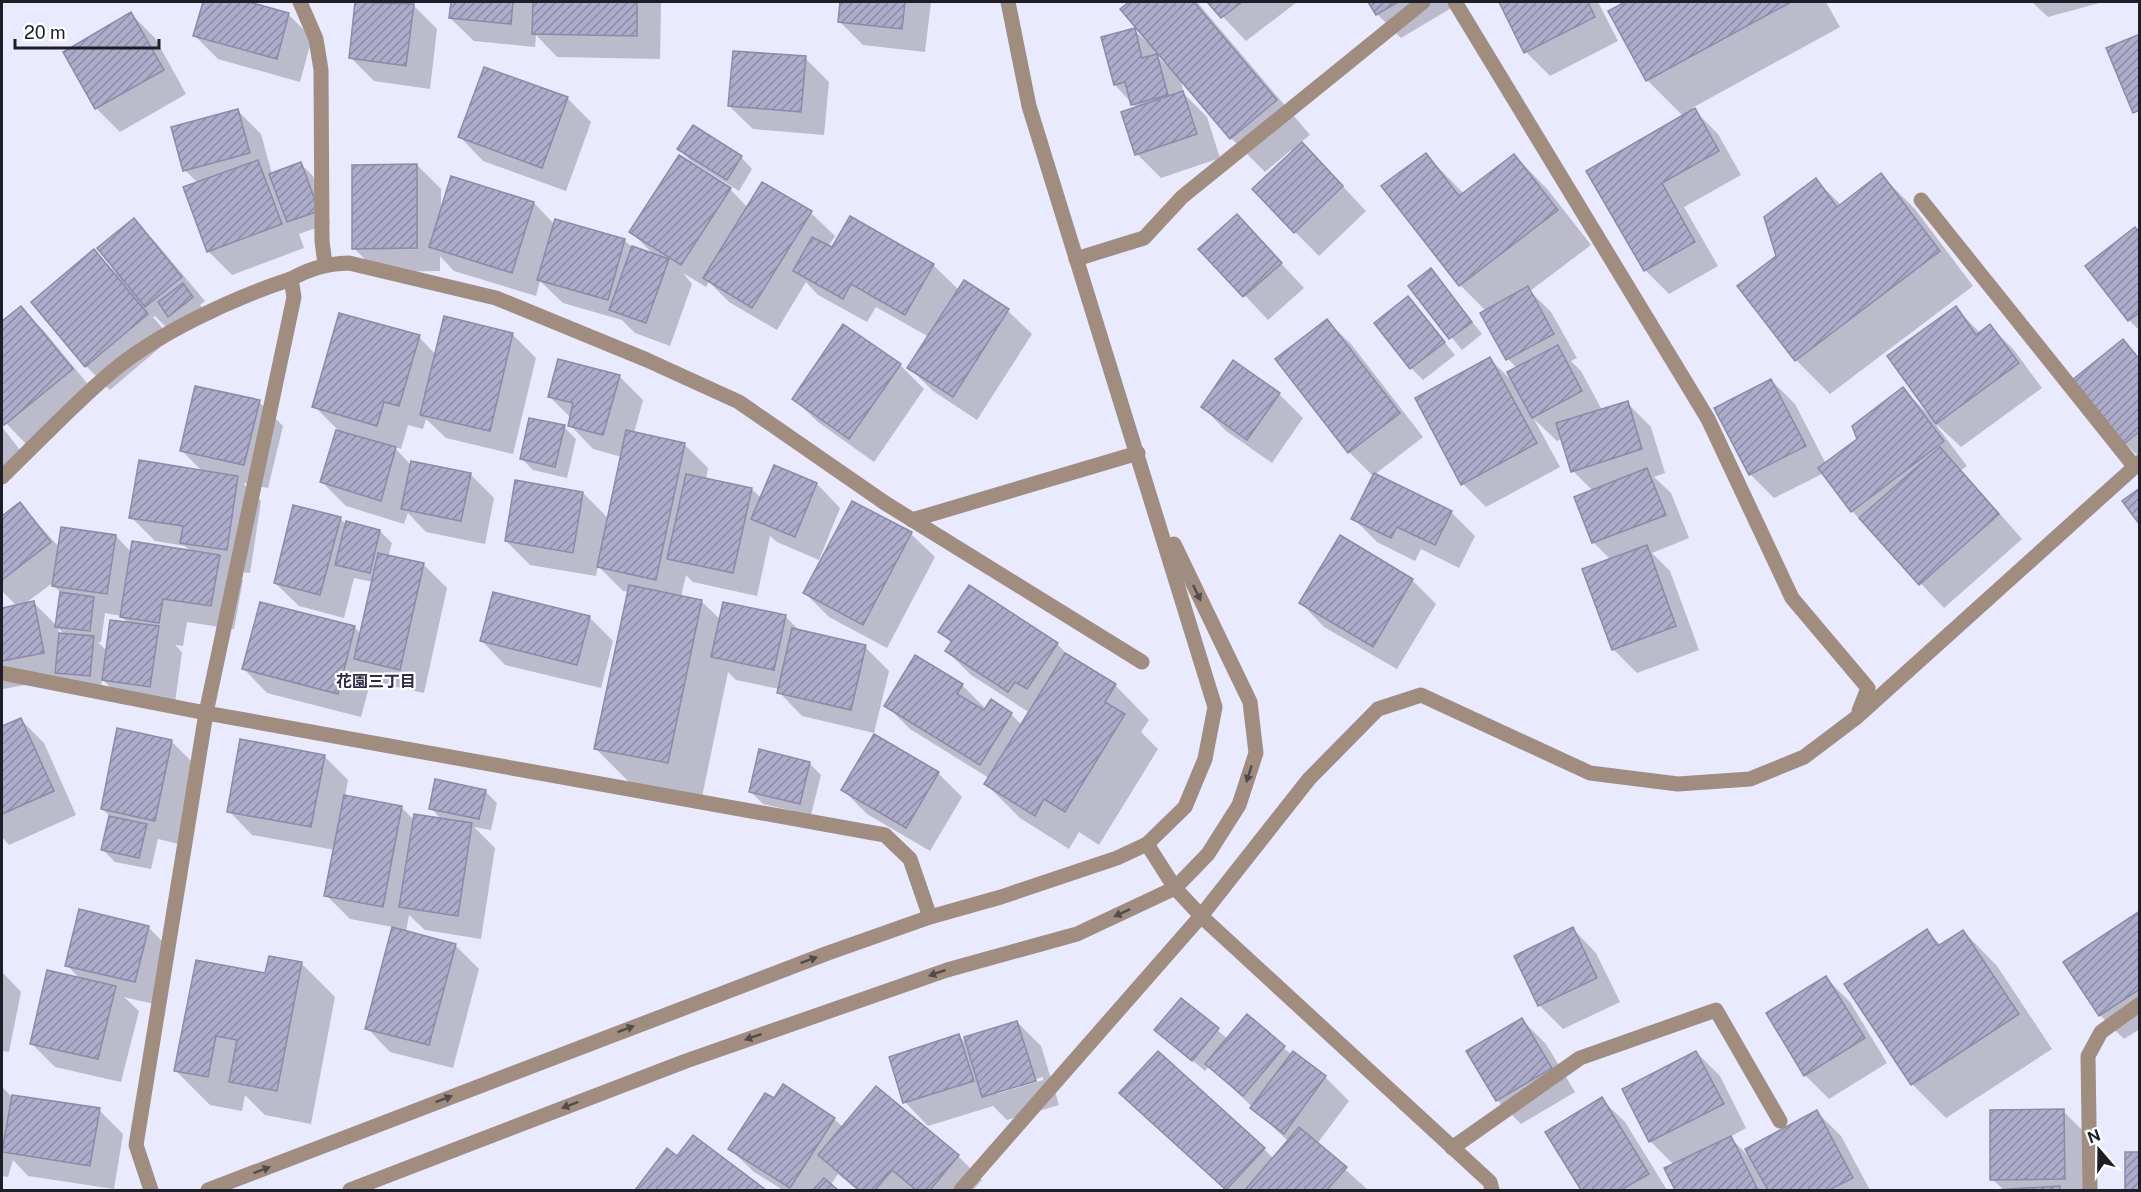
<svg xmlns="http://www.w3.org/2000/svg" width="2141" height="1192" viewBox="0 0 2141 1192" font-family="'Public Sans','Noto Sans JP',sans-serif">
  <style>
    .shadow { fill: #0003; fill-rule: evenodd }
    .building { fill: url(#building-hatch); stroke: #8b8aa8; stroke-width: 1.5 }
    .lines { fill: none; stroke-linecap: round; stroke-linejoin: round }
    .service { stroke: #a18c80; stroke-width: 15 }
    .minor { stroke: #a18c80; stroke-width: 15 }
    .tertiary { stroke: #a18c80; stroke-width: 15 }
    .oneway { fill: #524a4c }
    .labels { text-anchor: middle; stroke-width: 4.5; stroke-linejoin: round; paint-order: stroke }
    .neighbourhood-label { font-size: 16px; font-weight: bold; fill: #2c2b44; stroke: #fff }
  </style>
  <defs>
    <pattern id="building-hatch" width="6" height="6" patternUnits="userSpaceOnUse" patternTransform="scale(1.5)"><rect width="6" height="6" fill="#adaccb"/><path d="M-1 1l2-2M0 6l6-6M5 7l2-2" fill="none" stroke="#8c8ba5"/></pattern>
  </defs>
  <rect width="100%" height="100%" fill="#eaeafe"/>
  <!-- shadow -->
  <g class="shadow">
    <polygon points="204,2 244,2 288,14 312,38 300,82 218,59 194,35"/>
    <polygon points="357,2 413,5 437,29 430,89 374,81 350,57"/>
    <polygon points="452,2 661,2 660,59 557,57 536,35 535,47 474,41 450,18"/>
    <polygon points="841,2 931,2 925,52 863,45 839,21"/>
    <path d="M1131,2h66l113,133 -9,7 65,69 -47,45 -24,-24 -2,-80 -2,-2 -26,22 -34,-34 -51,-61 4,17 23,23 13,41 -59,20 -24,-24v-45l-22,-24 19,-55 15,14 1,-1 -28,-34zM1157,51l11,12 -2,2 -7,-7z"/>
    <polygon points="1209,2 1297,2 1246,41"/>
    <polygon points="1370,2 1450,2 1453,7 1401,38 1377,14"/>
    <polygon points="1500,2 1598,2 1618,41 1550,76 1526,52"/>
    <polygon points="1628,2 1826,2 1840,27 1692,108 1718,134 1741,175 1684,207 1718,266 1669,294 1645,270 1588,171 1683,116 1647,80 1610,11"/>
    <polygon points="2032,2 2103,2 2048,17"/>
    <polygon points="131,14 155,38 186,94 120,132 96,108"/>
    <polygon points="805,58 829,82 824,135 753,129 729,106"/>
    <polygon points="567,98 591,122 566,191 483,161 460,137"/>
    <polygon points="237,110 261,134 272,174 301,164 313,176 330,223 299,234 304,248 232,275 208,251 198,183 185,170"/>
    <polygon points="679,149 741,157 752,169 739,191 691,161"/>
    <polygon points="1426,155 1464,194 1514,155 1548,190 1591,245 1530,291 1551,312 1577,358 1571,361 1581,371 1602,410 1627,403 1651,427 1665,473 1654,477 1671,493 1689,538 1652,553 1670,571 1699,650 1637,673 1613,649 1611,560 1593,542 1593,491 1573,471 1563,438 1557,441 1534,419 1560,467 1486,507 1463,484 1490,359 1513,382 1517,368 1508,359 1482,314 1486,311 1460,285"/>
    <polygon points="417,165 441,189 441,213 452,178 534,203 555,225 556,221 625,241 632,247 655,256 631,232 730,189 748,208 811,213 835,236 828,247 933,265 959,290 964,282 1008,311 1032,334 977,420 933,391 909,367 929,337 876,307 867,322 818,295 806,282 777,330 729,302 709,282 706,287 683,273 692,284 670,346 635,333 622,320 563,303 540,281 536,296 454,271 440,256 440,271 377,272 354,248"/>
    <polygon points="1881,175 1915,209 1973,286 1830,394 1796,360 1740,286 1777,257 1816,180 1841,205"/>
    <polygon points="1237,216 1304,288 1268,320 1201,249"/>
    <polygon points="133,220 157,244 205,301 200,305 204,310 169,330 155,316 153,317 171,338 110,390 86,366 34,302 94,251 116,273"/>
    <polygon points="2140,234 2140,331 2129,320"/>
    <polygon points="1431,270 1482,334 1462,350 1410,286"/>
    <polygon points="1408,298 1455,355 1423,380 1411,368"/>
    <polygon points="21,308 44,331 96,394 29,447 2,419 2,323"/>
    <polygon points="1956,308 1980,333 1990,326 2014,350 2042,388 1961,447 1933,421 1967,466 1961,470 2022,539 1944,608 1852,511 1824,473 1774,498 1750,474 1771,380 1795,404 1826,464 1858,440 1903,389 1931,417"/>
    <polygon points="1327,321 1351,344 1423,437 1374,475 1451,512 1475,536 1459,568 1421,549 1415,561 1377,542 1353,518 1374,477 1349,452"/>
    <polygon points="512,334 536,358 513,454 446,438 426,419 423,429 408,425 401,449 393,446 411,465 470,474 494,498 485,544 426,532 408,513 404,524 346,506 322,482 338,430 314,406 419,337 436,355"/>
    <polygon points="2123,341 2140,358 2140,458 2125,443"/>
    <polygon points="1234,362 1279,394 1303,418 1272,463 1226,431 1203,407"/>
    <polygon points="900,365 924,389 874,462 818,422 794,399"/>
    <polygon points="619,376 643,400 634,433 684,444 708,468 706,479 752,489 761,498 774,467 817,484 840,508 819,560 777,542 770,536 757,596 693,582 686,575 681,597 701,601 721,620 785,616 800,631 865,647 889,671 874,733 802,716 779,692 779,689 736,680 728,672 702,797 629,782 595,748 629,592 623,591 598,566 596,576 530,565 506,541 583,493 609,519 622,457 593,449 570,425 571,418 550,397"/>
    <path d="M259,402l24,24 -15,62 -25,-5 18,18 -11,72 -17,-2 10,9 -9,49 -47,-7 -4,24 -8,-1 7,7 -8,58 -47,-6 -25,-25 -1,9 -39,-10 -59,11 -1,-80 15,-3 -15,-15v-73l18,-14 39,43 57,-11 15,16h60l-6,-6 -30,-5 -24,-24 72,-45 -22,-22zM54,582l-1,3 8,8 -4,33 -23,-23 -11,2zM105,613l16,3 8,8 -22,27 -9,-9h3zM58,628l7,7 -6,-1z"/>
    <polygon points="2,427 28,460 2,482"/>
    <polygon points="564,427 576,439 567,478 533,470 521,458"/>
    <polygon points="853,503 911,534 935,557 887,648 829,617 805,593"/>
    <polygon points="340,518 346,525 380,531 392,543 388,557 423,564 447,588 424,693 379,683 372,676 361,717 267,693 244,669 261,604 355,628 361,634 373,582 354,578 344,618 299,606 275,583"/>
    <polygon points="1412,580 1436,604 1397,669 1324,627 1301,603"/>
    <polygon points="589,617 613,641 601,688 505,665 482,641"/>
    <polygon points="940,631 1057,644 1073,660 1115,685 1149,720 1141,732 1158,749 1099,845 1079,832 1069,849 1020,818 986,784 989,778 910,729 886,705 962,685 986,709 1011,714 1022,725 1030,713 971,675 947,651 952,644"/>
    <polygon points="20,719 44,743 76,815 9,845 2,837 2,728"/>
    <polygon points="875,736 938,773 962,797 930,851 867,814 843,790"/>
    <polygon points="171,741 195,765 179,844 158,839 151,869 115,862 103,850 110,816 102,809"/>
    <polygon points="324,756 348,780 345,797 402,808 414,820 442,820 431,808 485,791 497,803 491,830 474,827 495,848 481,939 425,930 409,915 406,931 455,945 479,969 453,1068 390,1052 367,1028 393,927 350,919 326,895 335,850 252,835 229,811"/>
    <polygon points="809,763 821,775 811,815 763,804 751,792"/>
    <polygon points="2140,912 2140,1029 2124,1039 2100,1015"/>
    <polygon points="148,927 172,951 158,1005 124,997 139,1011 121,1082 55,1067 31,1043 81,980 67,965"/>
    <polygon points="1573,929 1596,953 1620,1002 1563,1029 1539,1005"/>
    <polygon points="1926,931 1941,945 1963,931 1997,966 2052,1049 1946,1118 1912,1084 1846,984"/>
    <polygon points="301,963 335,997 311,1124 265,1115 245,1095 242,1111 210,1105 176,1071 266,975"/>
    <polygon points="2,972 21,992 9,1052 2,1051"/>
    <polygon points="1826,978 1850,1002 1887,1063 1829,1099 1805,1075"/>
    <polygon points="1181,1000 1228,1039 1247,1017 1292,1055 1325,1077 1349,1101 1317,1144 1368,1190 1226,1190 1121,1093 1264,1149 1274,1159 1289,1142 1209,1066 1205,1071 1156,1030"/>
    <polygon points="1522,1020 1546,1044 1575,1092 1521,1124 1497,1100 1468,1052"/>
    <path d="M1017,1022l24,24 18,59 -52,15 -14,-14 -65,20 -23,-24 54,-66 10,10zM1043,1077v3l-46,14v-3z"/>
    <polygon points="1696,1052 1720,1076 1746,1128 1730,1137 1751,1159 1817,1112 1841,1136 1870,1190 1677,1190 1666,1169 1674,1165 1650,1141"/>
    <polygon points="2,1087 13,1098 99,1110 123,1134 114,1189 28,1176 13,1160 8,1177 2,1176"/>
    <polygon points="876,1088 958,1156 982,1180 973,1190 857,1190 838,1174 830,1186 836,1190 783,1190 754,1172 730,1149 774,1100 834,1119 843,1127"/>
    <polygon points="1601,1099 1625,1122 1667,1190 1583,1190 1547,1132"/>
    <polygon points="2063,1111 2087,1135 2088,1190 2004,1190 1992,1179"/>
    <polygon points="693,1138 764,1190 637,1190 667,1150 678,1158"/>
  </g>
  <!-- building -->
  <g class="building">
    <polygon points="203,2 249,2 289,13 277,59 193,36"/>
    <polygon points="355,2 414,4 406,66 349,58"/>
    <polygon points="451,2 513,2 511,24 449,18"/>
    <polygon points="533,2 637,2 637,36 532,34"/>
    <polygon points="840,2 905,2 902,29 838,22"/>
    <polygon points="1129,2 1194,2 1277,100 1230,139 1120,9"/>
    <polygon points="1207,2 1242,2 1221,18"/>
    <polygon points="1368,2 1398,2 1376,15"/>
    <polygon points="1499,2 1588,2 1595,17 1524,53"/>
    <polygon points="1625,2 1791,2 1646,81 1608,11"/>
    <polygon points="131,12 164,70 95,109 63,52"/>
    <polygon points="1135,28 1142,58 1157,54 1168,95 1131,105 1125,82 1114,85 1101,37"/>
    <polygon points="2140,34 2140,110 2133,113 2106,48"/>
    <polygon points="733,51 806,56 801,112 728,106"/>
    <polygon points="484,67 568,97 542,168 458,137"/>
    <polygon points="1183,91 1197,134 1135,155 1121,112"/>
    <polygon points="1695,108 1719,151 1662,183 1695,242 1644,271 1586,171"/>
    <polygon points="238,109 250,153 183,171 171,127"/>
    <polygon points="693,125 742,156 727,180 677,149"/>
    <polygon points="1302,142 1343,186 1294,233 1252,189"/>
    <polygon points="1426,153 1459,196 1514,154 1558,210 1459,286 1381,186"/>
    <polygon points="679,155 731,188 681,265 629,232"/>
    <polygon points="258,160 282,224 207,252 183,187"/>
    <polygon points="301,162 319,211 287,222 269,174"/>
    <polygon points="417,164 417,248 352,249 352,165"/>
    <polygon points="1881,173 1940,251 1795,361 1737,286 1776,256 1764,217 1816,178 1837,207"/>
    <polygon points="451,176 534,202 512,273 429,247"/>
    <polygon points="762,182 812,211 752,308 703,278"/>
    <polygon points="1237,214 1282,263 1243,297 1198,249"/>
    <polygon points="850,216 934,264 905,315 851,284 843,299 793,271 812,237 832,247"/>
    <polygon points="134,218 182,277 145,307 97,248"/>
    <polygon points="555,219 625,239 608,300 537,280"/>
    <polygon points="2135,227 2140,233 2140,312 2128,321 2085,266"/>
    <polygon points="632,246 669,259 646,323 609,310"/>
    <polygon points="94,249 148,314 85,367 31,302"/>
    <polygon points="1431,268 1472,322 1449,339 1408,286"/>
    <polygon points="964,280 1009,309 953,397 907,368"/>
    <polygon points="183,283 193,297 168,317 158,302"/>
    <polygon points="1528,286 1554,334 1506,360 1480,313"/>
    <polygon points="1408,296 1445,342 1410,369 1374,323"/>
    <polygon points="21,306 73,369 4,425 2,421 2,321"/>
    <polygon points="1956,306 1976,335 1990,324 2019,363 1936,424 1887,356"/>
    <polygon points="339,313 420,335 399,406 384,402 377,426 312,407"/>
    <polygon points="444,316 513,333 490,431 420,415"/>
    <polygon points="1327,319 1400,413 1348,453 1275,359"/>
    <polygon points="843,324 901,364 849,439 792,399"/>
    <polygon points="2123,339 2140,360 2140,431 2124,444 2072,380"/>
    <polygon points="1558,345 1582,391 1532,418 1507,372"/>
    <polygon points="1490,357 1537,443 1461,485 1415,398"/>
    <polygon points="558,359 620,375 603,435 568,426 573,403 548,397"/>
    <polygon points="1233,360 1280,393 1247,440 1201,407"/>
    <polygon points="1771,379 1806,446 1749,475 1714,408"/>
    <polygon points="195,386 260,400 244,465 180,451"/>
    <polygon points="1903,387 1944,441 1851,512 1818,468 1857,439 1852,426"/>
    <polygon points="1628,401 1642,449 1571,472 1556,423"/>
    <polygon points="529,418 565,425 555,467 520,459"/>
    <polygon points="336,430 396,447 381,501 320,482"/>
    <polygon points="626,430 685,443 656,580 597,567"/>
    <polygon points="1940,447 1999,514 1919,585 1859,518"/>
    <polygon points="139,460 238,476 227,550 180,543 183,526 129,518"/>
    <polygon points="411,461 471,473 461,521 401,509"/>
    <polygon points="774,465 817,483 795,537 751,519"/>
    <polygon points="1647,468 1666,515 1592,543 1574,497"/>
    <polygon points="1374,473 1452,511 1435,545 1397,527 1391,538 1351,519"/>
    <polygon points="686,474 752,488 733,573 667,559"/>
    <polygon points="515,480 583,492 573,553 505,541"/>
    <polygon points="2140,488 2140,525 2122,501"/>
    <polygon points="852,501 912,532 863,625 803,593"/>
    <polygon points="20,502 51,542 2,580 2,516"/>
    <polygon points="293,505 341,517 320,595 274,583"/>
    <polygon points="346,521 380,530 370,573 335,565"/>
    <polygon points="61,527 116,535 107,594 52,586"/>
    <polygon points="1340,535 1413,579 1373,647 1299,603"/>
    <polygon points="132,541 220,555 211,606 163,599 159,623 120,617"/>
    <polygon points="1647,545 1676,626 1612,650 1582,569"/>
    <polygon points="378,553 424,563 400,670 354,659"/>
    <polygon points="629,585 702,600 668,763 594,749"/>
    <polygon points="969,585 1058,643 1027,689 1015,682 1008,692 945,651 952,641 938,632"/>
    <polygon points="60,592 94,597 90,631 55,627"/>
    <polygon points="493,592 590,616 577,665 480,641"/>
    <polygon points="34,601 44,653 2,661 2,608"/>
    <polygon points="260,602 355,626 338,694 242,669"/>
    <polygon points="723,602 786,615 774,670 711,657"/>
    <polygon points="110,620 159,626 150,687 102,680"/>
    <polygon points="792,628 866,645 851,710 777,693"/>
    <polygon points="59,633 94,636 90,676 55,673"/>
    <polygon points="1065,653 1116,684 1105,702 1125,714 1065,812 1044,799 1035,816 984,784"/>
    <polygon points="915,655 963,684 957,694 984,710 991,699 1012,713 980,765 884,706"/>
    <polygon points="21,718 54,791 2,814 2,726"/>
    <polygon points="117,728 172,740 155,821 101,809"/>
    <polygon points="874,734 939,772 906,828 841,790"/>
    <polygon points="240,739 325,755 311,827 227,812"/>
    <polygon points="759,749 810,762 800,804 749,792"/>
    <polygon points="435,779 486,790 479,819 429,809"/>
    <polygon points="344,795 402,806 383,907 324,896"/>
    <polygon points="414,814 472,823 458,916 399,907"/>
    <polygon points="109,816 147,824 139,858 101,850"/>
    <polygon points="79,909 149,926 135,982 65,966"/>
    <polygon points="2140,911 2140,989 2099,1016 2063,962"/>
    <polygon points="392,927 456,944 429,1045 365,1029"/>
    <polygon points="1573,927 1597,978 1538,1006 1514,956"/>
    <polygon points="1927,929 1938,946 1963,930 2019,1014 1911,1085 1844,984"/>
    <polygon points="269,956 302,962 277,1091 229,1082 237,1040 216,1036 208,1077 174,1071 196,960 265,973"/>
    <polygon points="47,970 116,986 98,1059 30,1044"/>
    <polygon points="1826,976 1865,1038 1804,1076 1766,1013"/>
    <polygon points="1181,998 1219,1028 1192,1061 1154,1030"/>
    <polygon points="1247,1014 1285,1046 1243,1096 1205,1064"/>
    <polygon points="1522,1018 1552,1068 1496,1101 1466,1051"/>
    <polygon points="1017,1021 1036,1081 982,1097 964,1037"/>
    <polygon points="959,1034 974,1081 903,1103 889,1057"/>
    <polygon points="1158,1051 1265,1148 1226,1190 1119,1093"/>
    <polygon points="1293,1051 1326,1076 1284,1134 1250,1108"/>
    <polygon points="1696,1051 1724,1104 1649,1142 1622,1089"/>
    <polygon points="783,1084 835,1118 790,1188 728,1149 765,1093 774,1098"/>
    <polygon points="876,1086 959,1155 930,1190 916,1190 892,1170 875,1190 859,1190 818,1155"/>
    <polygon points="12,1095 100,1108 90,1166 2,1152"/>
    <polygon points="1602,1097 1649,1174 1621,1190 1581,1190 1545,1132"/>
    <polygon points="2064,1109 2065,1179 1990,1180 1990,1110"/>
    <polygon points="1817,1110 1853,1178 1829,1190 1768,1190 1745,1149"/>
    <polygon points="1299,1127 1347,1167 1327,1190 1245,1190"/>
    <polygon points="693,1135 766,1190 635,1190 667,1148 677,1156"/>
    <polygon points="1731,1136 1758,1190 1675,1190 1664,1168"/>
    <rect x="2125" y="1152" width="15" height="38"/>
    <polygon points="824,1178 838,1190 813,1190"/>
    <polygon points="2060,1186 2060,1190 1995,1190"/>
  </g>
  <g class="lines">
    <!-- service -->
    <g class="service">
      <polyline points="1076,259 1144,238 1182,197 1423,2"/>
      <path d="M2,477c35,-34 69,-70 106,-102 47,-41 125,-77 183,-96"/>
      <polyline points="912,520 1138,453"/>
    </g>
    <!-- minor -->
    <g class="minor">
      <polyline points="300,2 316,39 321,70 322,241 325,264"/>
      <polyline points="1455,2 1708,419 1792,598 1868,688 1859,711"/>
      <polyline points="1921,200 2134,466"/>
      <polyline points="2,673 206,713 885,835 910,859 930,917"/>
      <polyline points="1147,844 1175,888 1201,916 1490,1182 1492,1190"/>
      <polyline points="1452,1148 1580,1058 1716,1010 1780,1121"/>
      <path d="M151,1190l-15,-45 70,-432 88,-416 -3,-18c20,-11 35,-15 58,-16l147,35 151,62 92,42 146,101 257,159"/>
      <polyline points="961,1190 1201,916 1309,779 1378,709 1421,695 1590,773 1678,784 1750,779 1804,757 1857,717 2140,462"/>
      <polyline points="2090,1190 2088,1056 2101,1032 2140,1004"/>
    </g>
    <!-- tertiary -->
    <g class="tertiary">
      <polyline points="208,1190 828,953 930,917 1001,897 1117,858 1147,844 1185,807 1205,759 1215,707 1029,106 1008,2"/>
      <polyline points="350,1190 686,1061 947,970 1077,934 1175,888 1208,854 1239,805 1256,753 1250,702 1174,544"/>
    </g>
  </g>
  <!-- one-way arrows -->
  <defs><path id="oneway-solid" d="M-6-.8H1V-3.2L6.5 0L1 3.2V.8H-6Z" transform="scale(1.5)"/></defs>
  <g class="oneway">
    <use href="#oneway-solid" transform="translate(1197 593) rotate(64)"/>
    <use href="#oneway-solid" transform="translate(1249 774) rotate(107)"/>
    <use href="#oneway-solid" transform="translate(1122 913) rotate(155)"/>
    <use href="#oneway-solid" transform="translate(809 960) rotate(-20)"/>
    <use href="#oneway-solid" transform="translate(937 973) rotate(161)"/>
    <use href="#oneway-solid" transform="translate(626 1029) rotate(-21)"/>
    <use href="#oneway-solid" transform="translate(753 1037) rotate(161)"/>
    <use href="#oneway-solid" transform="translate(444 1099) rotate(-21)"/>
    <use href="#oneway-solid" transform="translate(570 1105) rotate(159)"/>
    <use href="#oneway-solid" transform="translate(262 1170) rotate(-21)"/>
  </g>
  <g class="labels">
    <!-- neighbourhood labels -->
    <g class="neighbourhood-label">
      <text x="376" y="687">花園三丁目</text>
    </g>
  </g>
  <!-- border -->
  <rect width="2141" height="1192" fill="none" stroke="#1e1e29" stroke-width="6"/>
  <!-- north arrow -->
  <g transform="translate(2099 1150) rotate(340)" stroke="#ffffff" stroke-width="4.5" paint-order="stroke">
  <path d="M0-4.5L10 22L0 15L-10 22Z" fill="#1e1e29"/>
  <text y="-9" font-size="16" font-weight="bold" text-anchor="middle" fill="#1e1e29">N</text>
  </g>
  <!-- scale -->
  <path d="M15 39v9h144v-9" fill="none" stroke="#1e1e29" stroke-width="3"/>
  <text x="24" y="39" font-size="18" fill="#1e1e29" stroke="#ffffff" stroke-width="4.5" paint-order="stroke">20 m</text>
</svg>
